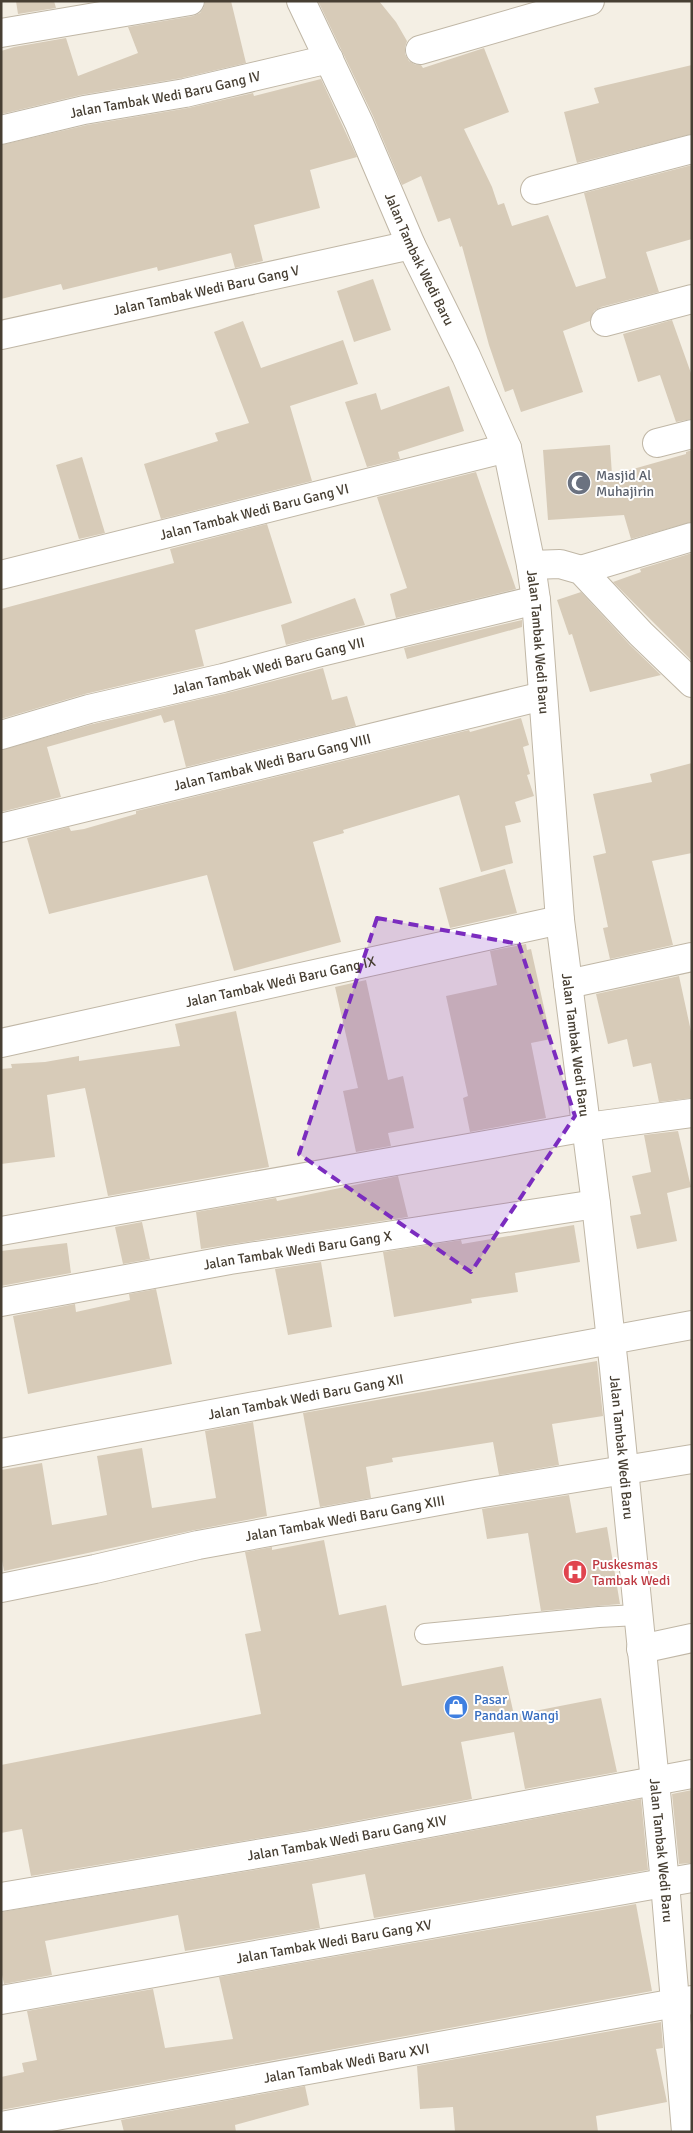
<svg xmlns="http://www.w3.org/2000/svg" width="693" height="2133" viewBox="0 0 693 2133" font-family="Signika,sans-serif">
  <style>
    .building { fill: #d7cbb8 }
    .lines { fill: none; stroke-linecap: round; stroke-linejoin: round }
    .lane-casing { stroke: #c0b7a6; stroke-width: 22 }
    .street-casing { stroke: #c0b7a6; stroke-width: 30 }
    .lane { stroke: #fff; stroke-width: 20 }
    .street { stroke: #fff; stroke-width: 28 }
    .marked { fill: #7b2cbf; fill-opacity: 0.2; stroke: #7b2cbf; stroke-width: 4; stroke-dasharray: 10 6; stroke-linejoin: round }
    .labels { text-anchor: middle; stroke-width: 4; stroke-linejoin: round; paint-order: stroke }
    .street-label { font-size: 14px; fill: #473f33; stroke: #fff }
    .worship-label { font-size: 14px; fill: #5b616d; stroke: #fff; text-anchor: start }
    .health-label { font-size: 14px; fill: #be3a42; stroke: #fff; text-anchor: start }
    .shop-label { font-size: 14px; fill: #366cbe; stroke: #fff; text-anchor: start }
  </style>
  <rect width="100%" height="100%" fill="#f4efe4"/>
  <!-- building -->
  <g class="building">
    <polygon points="16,1 54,1 56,8 18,14"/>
    <polygon points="205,1 231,1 246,63 182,78 81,95 2,114 1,51 14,47 66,38 78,76 138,53 128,27 193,16 200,13 204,7"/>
    <polygon points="318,1 379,1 396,22 407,41 405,47 405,54 409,61 416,65 421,65 423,68 484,48 509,112 464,129 492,187 498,205 504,203 512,226 548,215 576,287 606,278 584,193 692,165 692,239 646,252 659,292 601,307 594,311 590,321 563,331 583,392 521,412 513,389 505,392 489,345 462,246 460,247 450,218 438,222 421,176 402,185 373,116"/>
    <polygon points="692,65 692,134 577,163 564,112 599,103 594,88"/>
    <polygon points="321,79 357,157 310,170 320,208 254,225 263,261 235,268 231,253 158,271 157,267 63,290 61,284 1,299 1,145 87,125 188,108 253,93 254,96"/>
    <polygon points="373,279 391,330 354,342 337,291"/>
    <polygon points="672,320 692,376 692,419 676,422 660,375 638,382 623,334"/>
    <polygon points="243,321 261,368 343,340 358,384 290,406 312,481 161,519 144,464 218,441 215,433 249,423 214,332"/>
    <polygon points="449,386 464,431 398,452 400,459 367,467 345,402 376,393 381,410"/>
    <polygon points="610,445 612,475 686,454 686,452 692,450 692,522 631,539 624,515 548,520 543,450"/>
    <polygon points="82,457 105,533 79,539 56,465"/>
    <polygon points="476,472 516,589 396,618 390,594 407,588 377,497"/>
    <polygon points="267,524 292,603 195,630 204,666 85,694 1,719 1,609 174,563 170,549"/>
    <polygon points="692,553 692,661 613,582 641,572 640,569"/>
    <polygon points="581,592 630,645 661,675 590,692 572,634 569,635 557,600"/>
    <polygon points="355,598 365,625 286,645 281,625"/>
    <polygon points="522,620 522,627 407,659 404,648"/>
    <polygon points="323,668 332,700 347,696 356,726 186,767 174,720 164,723 161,715 47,747 61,797 1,812 1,750 93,724 227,693"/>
    <polygon points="521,718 529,745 523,747 530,774 527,775 534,796 515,802 521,822 505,826 513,863 481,872 459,795 343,830 344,833 313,842 341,942 234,971 207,875 49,914 27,838 69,827 71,831 84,829 136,814 136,811 469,730 470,732"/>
    <polygon points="692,763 692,853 652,861 673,945 610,959 603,928 608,927 593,856 606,853 593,794 652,782 650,774"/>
    <polygon points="505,869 517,913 450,928 439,888"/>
    <polygon points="526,944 527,950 531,949 551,1039 531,1043 546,1118 470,1132 463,1098 468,1096 446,996 497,985 490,951"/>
    <polygon points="679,976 692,1036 692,1098 659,1102 651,1063 633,1067 627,1039 608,1044 596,994"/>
    <polygon points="366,980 388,1080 403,1076 414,1128 388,1133 391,1146 356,1152 343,1091 358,1088 335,987"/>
    <polygon points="236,1011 269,1167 108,1196 85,1088 47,1095 55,1157 1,1164 1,1069 12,1068 11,1064 45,1062 79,1056 79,1061 180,1046 175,1024"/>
    <polygon points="678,1131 691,1187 667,1193 677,1241 637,1249 630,1216 641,1214 632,1176 651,1172 644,1135"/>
    <polygon points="398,1176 408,1217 201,1249 196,1212 276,1198 277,1201"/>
    <polygon points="142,1222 150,1259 123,1264 115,1227"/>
    <polygon points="574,1225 580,1262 515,1273 518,1292 471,1299 472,1303 394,1317 383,1252 461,1240 462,1244"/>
    <polygon points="67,1243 71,1273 1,1286 1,1251"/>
    <polygon points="321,1262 332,1327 288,1335 275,1269"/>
    <polygon points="156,1289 172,1364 28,1394 13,1316 75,1304 76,1312 130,1300 129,1294"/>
    <polygon points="597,1361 603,1416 552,1424 559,1465 499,1475 493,1442 392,1458 393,1462 366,1467 371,1498 320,1507 303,1413"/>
    <polygon points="253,1422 267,1516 195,1530 4,1571 1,1555 1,1470 42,1463 52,1525 107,1515 97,1456 142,1448 152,1508 216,1498 205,1431"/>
    <polygon points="569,1495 576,1533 607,1527 620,1604 541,1611 528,1533 487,1539 482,1509"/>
    <polygon points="324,1540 339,1615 386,1605 402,1686 503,1666 514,1715 601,1698 617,1772 525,1789 514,1732 461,1742 472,1799 308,1830 31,1876 22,1829 1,1833 1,1765 261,1714 245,1634 261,1631 245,1552 272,1547 272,1550"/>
    <polygon points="692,1790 692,1863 679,1864 672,1794"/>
    <polygon points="641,1799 648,1870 374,1918 365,1874 312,1884 320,1928 185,1951 178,1915 45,1941 52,1975 4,1984 1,1970 1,1912 314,1860"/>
    <polygon points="636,1904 652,1991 1,2110 1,2077 24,2072 22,2063 37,2060 27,2011 153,1989 165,2048 233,2039 219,1977"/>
    <polygon points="661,2022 663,2048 656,2049 667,2102 596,2116 598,2132 455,2132 453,2107 420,2109 417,2066"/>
    <polygon points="305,2086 309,2105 235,2125 236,2132 124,2132 121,2120"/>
  </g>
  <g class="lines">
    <!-- lane casing -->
    <g class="lane-casing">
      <polyline id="lane" points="425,1634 599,1617 638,1615"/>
    </g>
    <!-- street casing -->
    <g class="street-casing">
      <g id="street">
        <path id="s1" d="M301,1l58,122 52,122 55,111 41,92 24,117 5,35 24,320 36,284 18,164 51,515 21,249"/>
        <polyline points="1,33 190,1"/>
        <polyline points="420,50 590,1"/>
        <path id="s2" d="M1,130l83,-20 101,-17 144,-34"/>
        <polyline points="535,190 692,149"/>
        <polyline points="605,322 692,299"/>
        <path id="s3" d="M1,335l410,-90"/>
        <polyline points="657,443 692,434"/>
        <polyline points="531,565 560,564 581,570 641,634 692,683"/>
        <polyline points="581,570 692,537"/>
        <path id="s4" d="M1,575l506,-127"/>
        <path id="s5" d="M1,735l88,-26 134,-31 90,-24 223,-54"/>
        <path id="s6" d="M1,828l542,-132"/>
        <polyline points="568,984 692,957"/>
        <path id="s7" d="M1,1043l559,-123"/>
        <polyline points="1,1231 587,1127 692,1113"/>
        <path id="s8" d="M1,1302l229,-42 366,-56"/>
        <path id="s9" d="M1,1453l691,-128"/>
        <path id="s10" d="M1,1588l94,-19 103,-24 279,-51 215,-35"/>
        <polyline points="641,1649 692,1638"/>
        <path id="s11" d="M1,1897l310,-52 381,-71"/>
        <path id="s12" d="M1,2000l691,-122"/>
        <path id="s13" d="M1,2126l691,-126"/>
      </g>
    </g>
    <!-- lane -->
    <use href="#lane" class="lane"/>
    <!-- street -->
    <use href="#street" class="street"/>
  </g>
  <!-- marked area -->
  <path class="marked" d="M377,918l142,26 56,172 -104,156 -172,-118z"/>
  <!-- icons -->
  <defs>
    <g id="mosque-disc" transform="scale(1.25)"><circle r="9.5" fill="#6b7280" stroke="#fff"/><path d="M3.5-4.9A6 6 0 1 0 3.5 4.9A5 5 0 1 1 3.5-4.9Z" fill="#fff"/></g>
    <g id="hospital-disc" transform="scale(1.25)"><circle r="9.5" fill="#e0444e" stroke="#fff"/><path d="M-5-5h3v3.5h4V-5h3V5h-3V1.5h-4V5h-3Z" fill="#fff"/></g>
    <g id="shop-disc" transform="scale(1.25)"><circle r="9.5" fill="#3f7fe0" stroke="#fff"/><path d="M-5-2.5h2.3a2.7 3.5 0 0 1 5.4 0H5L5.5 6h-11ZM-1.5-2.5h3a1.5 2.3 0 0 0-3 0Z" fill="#fff"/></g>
  </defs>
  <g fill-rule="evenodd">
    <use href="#mosque-disc" x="579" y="483"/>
    <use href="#hospital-disc" x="575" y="1572"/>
    <use href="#shop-disc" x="456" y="1707"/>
  </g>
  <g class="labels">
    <!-- street labels -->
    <g class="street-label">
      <text dy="5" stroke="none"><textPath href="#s2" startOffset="168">Jalan Tambak Wedi Baru Gang IV</textPath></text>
      <text dy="5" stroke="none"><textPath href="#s1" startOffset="284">Jalan Tambak Wedi Baru</textPath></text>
      <text dy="5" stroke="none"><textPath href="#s3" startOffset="210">Jalan Tambak Wedi Baru Gang V</textPath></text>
      <text dy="5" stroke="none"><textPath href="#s4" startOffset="261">Jalan Tambak Wedi Baru Gang VI</textPath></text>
      <text dy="5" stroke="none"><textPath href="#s1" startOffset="689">Jalan Tambak Wedi Baru</textPath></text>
      <text dy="5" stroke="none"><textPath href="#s5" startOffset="276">Jalan Tambak Wedi Baru Gang VII</textPath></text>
      <text dy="5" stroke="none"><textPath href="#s6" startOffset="279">Jalan Tambak Wedi Baru Gang VIII</textPath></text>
      <text dy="5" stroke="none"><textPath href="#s7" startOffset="286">Jalan Tambak Wedi Baru Gang IX</textPath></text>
      <text dy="5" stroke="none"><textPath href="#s1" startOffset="1094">Jalan Tambak Wedi Baru</textPath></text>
      <text dy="5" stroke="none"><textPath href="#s8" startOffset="301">Jalan Tambak Wedi Baru Gang X</textPath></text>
      <text dy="5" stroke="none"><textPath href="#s9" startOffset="310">Jalan Tambak Wedi Baru Gang XII</textPath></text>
      <text dy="5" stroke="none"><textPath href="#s1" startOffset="1499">Jalan Tambak Wedi Baru</textPath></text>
      <text dy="5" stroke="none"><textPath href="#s10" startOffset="351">Jalan Tambak Wedi Baru Gang XIII</textPath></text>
      <text dy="5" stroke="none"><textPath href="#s11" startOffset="351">Jalan Tambak Wedi Baru Gang XIV</textPath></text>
      <text dy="5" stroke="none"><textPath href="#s1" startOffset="1904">Jalan Tambak Wedi Baru</textPath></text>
      <text dy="5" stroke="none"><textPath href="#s12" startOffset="338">Jalan Tambak Wedi Baru Gang XV</textPath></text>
      <text dy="5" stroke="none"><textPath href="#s13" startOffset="351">Jalan Tambak Wedi Baru XVI</textPath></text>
    </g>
    <!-- worship labels -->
    <g class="worship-label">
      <text x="596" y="480">Masjid Al<tspan x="596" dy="16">Muhajirin</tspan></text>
    </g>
    <!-- health labels -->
    <g class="health-label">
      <text x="592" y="1569">Puskesmas<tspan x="592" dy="16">Tambak Wedi</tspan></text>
    </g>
    <!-- shop labels -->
    <g class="shop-label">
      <text x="474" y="1704">Pasar<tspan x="474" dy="16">Pandan Wangi</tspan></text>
    </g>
  </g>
  <!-- border -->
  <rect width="693" height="2133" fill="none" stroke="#473f33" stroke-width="5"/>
</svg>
